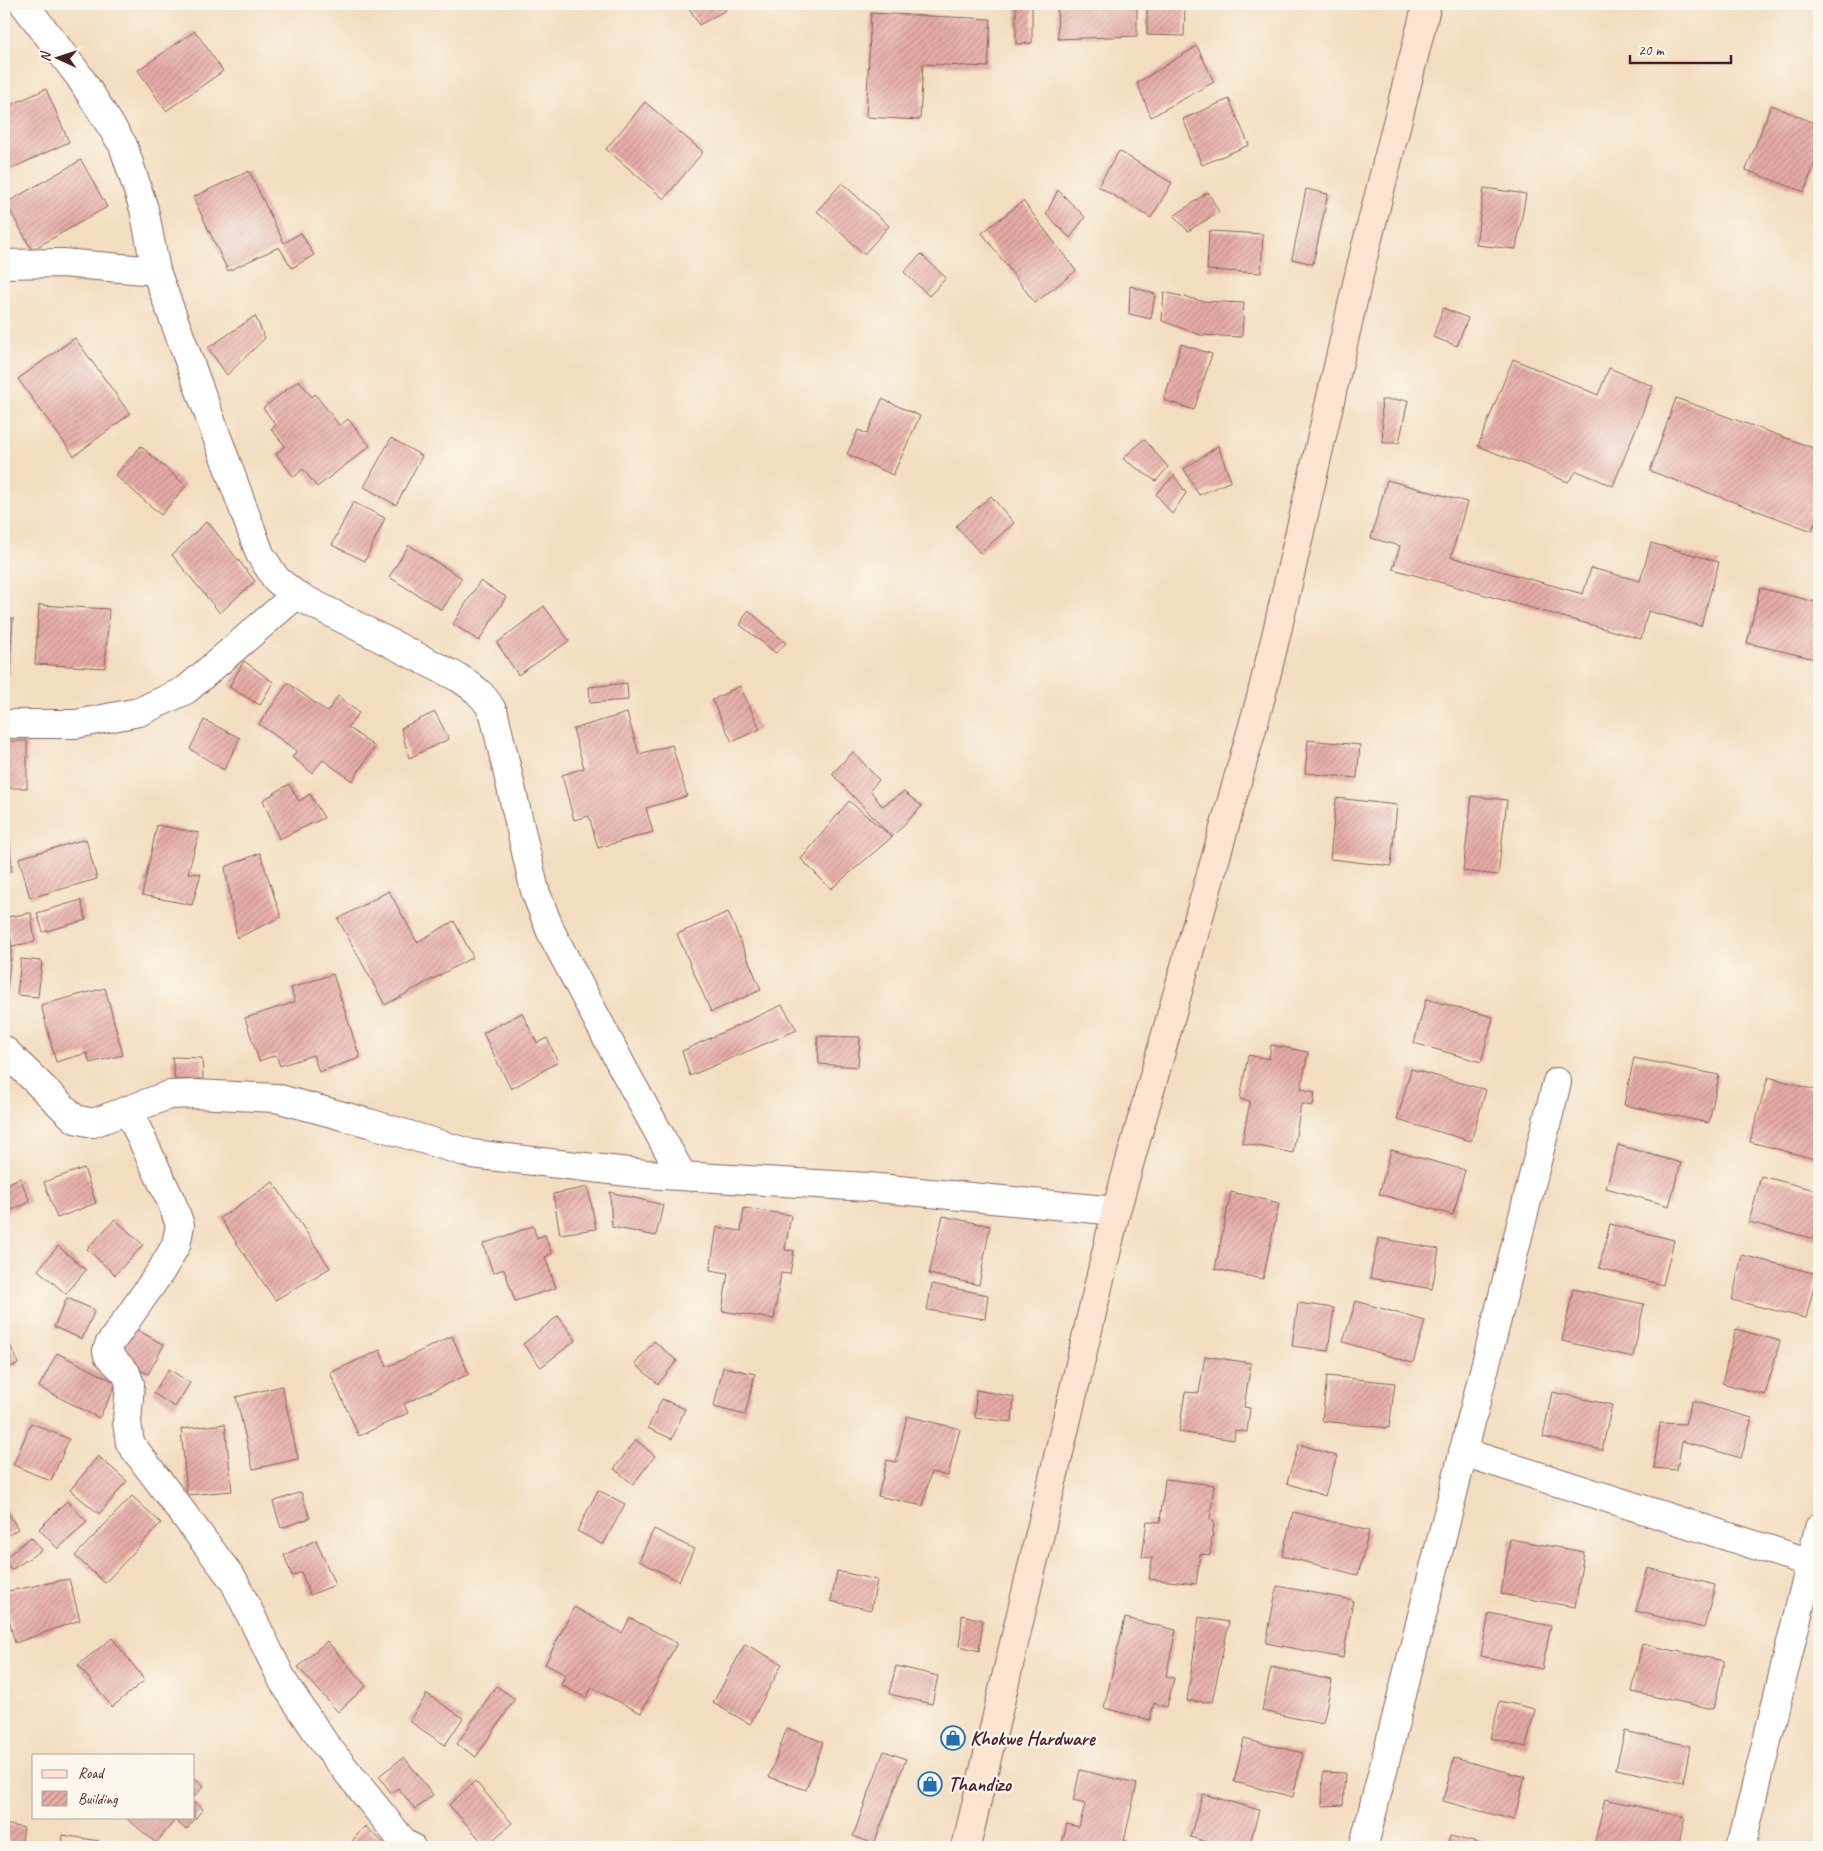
<svg xmlns="http://www.w3.org/2000/svg" width="1823" height="1851" viewBox="0 0 1823 1851" font-family="Caveat,sans-serif">
  <style>
    .building { fill: url(#building-hatch) }
    .lines { fill: none; stroke-linecap: round; stroke-linejoin: round }
    .street-casing { stroke: #85625f; stroke-width: 30 }
    .secondary-casing { stroke: #85625f; stroke-width: 30 }
    .street { stroke: #fff; stroke-width: 28 }
    .secondary { stroke: #fde4d1; stroke-width: 28 }
    .labels { text-anchor: middle; stroke-width: 4.5; stroke-linejoin: round; paint-order: stroke }
    .poi-label { font-size: 20px; font-weight: bold; fill: #4a1f2b; stroke: #fbf7ec; text-anchor: start }
  </style>
  <defs>
    <pattern id="building-hatch" width="6" height="6" patternUnits="userSpaceOnUse" patternTransform="scale(1.25)"><rect width="6" height="6" fill="#e6aca6"/><path d="M-1 1l2-2M0 6l6-6M5 7l2-2" fill="none" stroke="#bc8b87"/></pattern>
  </defs>
  <rect width="100%" height="100%" fill="#fbf7ec"/>
  <filter id="ink" filterUnits="userSpaceOnUse"><feTurbulence type="fractalNoise" baseFrequency=".02" numOctaves="2"/><feDisplacementMap in="SourceGraphic" scale="10" xChannelSelector="R" yChannelSelector="G"/><feConvolveMatrix kernelMatrix="1 2 1 2 8 2 1 2 1" color-interpolation-filters="sRGB"/></filter>
  <filter id="wash" filterUnits="userSpaceOnUse"><feTurbulence type="fractalNoise" baseFrequency=".0096" numOctaves="4" result="noise"/><feDisplacementMap in="SourceGraphic" scale="20" xChannelSelector="R" yChannelSelector="G"/><feGaussianBlur stdDeviation="1.12" result="paint"/><feColorMatrix in="noise" values="0 0 0 0 0 0 0 0 0 0 0 0 0 0 0 0 0 1.4 0 .05"/><feComposite in="paint" operator="in"/></filter>
  <g filter="url(#wash)">
    <rect width="100%" height="100%" fill="#f3ddc0"/>
    <g id="blocks">
      <!-- building -->
      <g class="building">
        <polygon points="687,4 722,4 726,10 699,25"/>
        <polygon points="1016,4 1032,4 1032,43 1016,44"/>
        <polygon points="1057,4 1137,4 1137,36 1058,39"/>
        <polygon points="1147,4 1185,4 1184,36 1147,35"/>
        <polygon points="1803,4 1819,4 1819,8 1803,5"/>
        <polygon points="871,13 991,19 988,67 923,64 920,120 866,117"/>
        <polygon points="195,31 223,71 166,111 138,70"/>
        <polygon points="1197,46 1214,82 1151,117 1137,83"/>
        <polygon points="46,89 69,142 4,172 4,108"/>
        <polygon points="1229,99 1249,145 1202,165 1183,119"/>
        <polygon points="645,102 703,152 664,199 606,149"/>
        <polygon points="1771,105 1819,125 1819,153 1804,192 1746,170"/>
        <polygon points="1119,151 1172,183 1151,218 1098,186"/>
        <polygon points="81,160 107,207 32,250 6,203"/>
        <polygon points="249,171 284,243 301,233 314,255 292,268 279,247 228,271 193,197"/>
        <polygon points="842,183 889,226 864,254 817,211"/>
        <polygon points="1484,188 1526,194 1516,249 1476,245"/>
        <polygon points="1306,189 1328,194 1313,264 1292,259"/>
        <polygon points="1058,190 1085,217 1070,238 1046,214"/>
        <polygon points="1208,192 1219,212 1188,231 1174,216"/>
        <polygon points="1023,201 1076,271 1035,303 982,233"/>
        <polygon points="1209,231 1263,234 1261,273 1207,270"/>
        <polygon points="921,254 946,278 929,296 904,272"/>
        <polygon points="1130,286 1155,294 1151,319 1129,314"/>
        <polygon points="1164,292 1202,301 1244,303 1242,337 1200,335 1162,321"/>
        <polygon points="1443,308 1468,318 1457,346 1433,337"/>
        <polygon points="255,316 265,338 227,375 208,348"/>
        <polygon points="75,338 130,414 74,456 18,379"/>
        <polygon points="1181,344 1212,354 1194,410 1164,400"/>
        <polygon points="1513,359 1598,395 1609,368 1653,386 1613,486 1577,471 1568,482 1478,446"/>
        <polygon points="299,380 312,397 315,394 340,426 348,419 370,446 317,487 303,469 294,477 276,454 285,446 271,429 276,425 263,408"/>
        <polygon points="1676,398 1819,450 1819,512 1812,531 1650,471"/>
        <polygon points="882,399 920,416 893,475 847,454 858,430 867,434"/>
        <polygon points="1381,400 1408,400 1399,443 1383,443"/>
        <polygon points="391,438 422,456 396,505 364,487"/>
        <polygon points="1144,439 1168,467 1156,481 1123,459"/>
        <polygon points="141,446 186,486 161,515 115,475"/>
        <polygon points="1218,446 1231,481 1199,495 1184,469"/>
        <polygon points="1174,475 1186,493 1172,514 1156,494"/>
        <polygon points="1387,480 1467,502 1451,557 1583,594 1591,568 1640,581 1651,543 1719,562 1701,626 1648,611 1641,639 1393,569 1400,546 1371,538"/>
        <polygon points="991,496 1014,523 980,553 956,526"/>
        <polygon points="353,502 385,518 365,561 332,545"/>
        <polygon points="207,521 255,581 220,613 172,555"/>
        <polygon points="409,545 462,578 442,610 389,577"/>
        <polygon points="480,581 506,597 479,641 453,624"/>
        <polygon points="1760,588 1819,603 1819,660 1747,643"/>
        <polygon points="39,605 109,609 105,668 35,664"/>
        <polygon points="544,606 569,641 518,675 497,643"/>
        <polygon points="748,610 786,643 776,653 740,625"/>
        <polygon points="13,618 9,676 4,676 4,621"/>
        <polygon points="244,661 273,682 260,705 229,687"/>
        <polygon points="288,683 327,712 338,696 359,713 348,727 375,747 352,781 323,760 312,773 292,757 297,751 259,724"/>
        <polygon points="627,683 628,700 590,703 589,687"/>
        <polygon points="740,686 760,729 732,742 712,700"/>
        <polygon points="435,712 449,739 409,758 401,728"/>
        <polygon points="627,713 639,754 672,745 687,796 646,808 653,832 598,848 589,816 574,820 562,775 584,768 573,729"/>
        <polygon points="204,720 240,738 224,770 190,749"/>
        <polygon points="1308,740 1360,745 1357,778 1305,773"/>
        <rect x="4" y="741" width="23" height="47"/>
        <polygon points="853,752 879,780 870,790 882,806 904,792 922,806 892,837 831,889 801,859 849,801 892,837 832,774"/>
        <polygon points="289,784 299,801 310,794 324,818 279,839 263,800"/>
        <polygon points="1472,796 1507,800 1498,875 1463,871"/>
        <polygon points="1336,798 1397,805 1391,866 1330,859"/>
        <polygon points="157,825 199,833 188,873 201,874 192,905 142,895"/>
        <polygon points="9,836 12,871 4,871 4,837"/>
        <polygon points="86,839 97,879 30,898 19,858"/>
        <polygon points="260,853 281,917 237,938 225,867"/>
        <polygon points="389,891 417,942 454,921 473,957 385,1005 338,919"/>
        <polygon points="81,900 86,920 43,932 37,913"/>
        <polygon points="728,912 761,990 711,1012 677,934"/>
        <polygon points="31,913 35,942 12,946 7,917"/>
        <polygon points="12,946 7,991 4,990 4,947"/>
        <polygon points="21,959 42,961 38,997 17,995"/>
        <polygon points="333,974 360,1058 319,1072 313,1055 280,1066 276,1055 259,1061 245,1018 295,1002 291,988"/>
        <polygon points="105,988 123,1055 90,1063 87,1053 56,1062 41,1005"/>
        <polygon points="1426,999 1493,1017 1481,1062 1414,1043"/>
        <polygon points="1818,1002 1819,1002 1819,1027 1813,1026"/>
        <polygon points="782,1005 797,1030 690,1076 682,1051"/>
        <polygon points="522,1013 537,1043 547,1038 558,1062 511,1089 483,1033"/>
        <polygon points="817,1036 860,1037 858,1067 819,1064"/>
        <polygon points="1271,1045 1308,1052 1301,1089 1315,1092 1313,1106 1301,1104 1293,1153 1242,1143 1250,1101 1240,1099 1248,1055 1269,1059"/>
        <polygon points="172,1057 202,1058 203,1079 175,1080"/>
        <polygon points="1634,1058 1719,1075 1709,1123 1624,1105"/>
        <polygon points="1411,1069 1486,1090 1471,1141 1397,1120"/>
        <polygon points="1768,1077 1819,1091 1819,1160 1750,1142"/>
        <polygon points="1618,1145 1681,1163 1669,1206 1606,1188"/>
        <polygon points="1391,1150 1465,1170 1453,1215 1379,1194"/>
        <polygon points="84,1168 96,1203 57,1218 44,1182"/>
        <polygon points="1761,1176 1819,1191 1819,1240 1749,1222"/>
        <polygon points="20,1178 30,1202 4,1213 4,1185"/>
        <polygon points="273,1182 330,1268 275,1300 220,1218"/>
        <polygon points="588,1187 596,1229 560,1234 553,1194"/>
        <polygon points="610,1192 663,1205 656,1236 612,1227"/>
        <polygon points="1231,1192 1279,1203 1263,1279 1215,1269"/>
        <polygon points="744,1208 791,1215 785,1250 794,1251 790,1274 781,1273 774,1319 722,1311 728,1273 710,1270 717,1227 741,1231"/>
        <polygon points="943,1216 990,1226 979,1285 929,1274"/>
        <polygon points="115,1219 143,1245 115,1275 87,1249"/>
        <polygon points="1610,1224 1674,1240 1663,1285 1599,1268"/>
        <polygon points="533,1226 537,1238 545,1235 552,1254 545,1257 556,1288 515,1301 504,1269 493,1273 483,1244"/>
        <polygon points="1378,1238 1439,1249 1432,1289 1370,1278"/>
        <polygon points="58,1246 86,1270 66,1294 38,1270"/>
        <polygon points="1742,1255 1817,1274 1806,1318 1732,1300"/>
        <polygon points="932,1284 988,1295 985,1319 927,1310"/>
        <polygon points="1573,1289 1644,1304 1633,1357 1562,1341"/>
        <polygon points="67,1298 95,1310 82,1339 54,1327"/>
        <polygon points="1356,1301 1425,1321 1413,1363 1343,1342"/>
        <polygon points="1298,1303 1334,1308 1328,1351 1292,1346"/>
        <polygon points="558,1316 576,1340 541,1367 523,1344"/>
        <polygon points="134,1328 164,1345 148,1374 117,1357"/>
        <polygon points="1736,1329 1780,1341 1765,1395 1722,1383"/>
        <polygon points="4,1330 18,1364 4,1370"/>
        <polygon points="452,1336 469,1374 404,1404 408,1413 359,1436 330,1373 380,1350 387,1367"/>
        <polygon points="654,1341 677,1361 658,1384 635,1364"/>
        <polygon points="57,1353 117,1383 99,1418 39,1387"/>
        <polygon points="1205,1356 1251,1363 1244,1407 1250,1408 1247,1432 1235,1430 1234,1440 1179,1432 1185,1392 1199,1393"/>
        <polygon points="723,1367 755,1374 745,1415 714,1407"/>
        <polygon points="169,1369 190,1383 175,1407 153,1393"/>
        <polygon points="1327,1376 1395,1383 1389,1428 1322,1421"/>
        <polygon points="282,1386 298,1459 253,1469 236,1397"/>
        <polygon points="976,1390 1014,1397 1012,1422 975,1418"/>
        <polygon points="1552,1392 1612,1405 1602,1450 1543,1437"/>
        <polygon points="662,1399 685,1409 672,1439 648,1428"/>
        <polygon points="1692,1401 1752,1418 1741,1458 1682,1441 1677,1470 1654,1468 1660,1423 1685,1424"/>
        <polygon points="4,1409 10,1416 4,1422"/>
        <polygon points="907,1416 960,1429 948,1476 931,1472 923,1506 878,1496 887,1460 896,1462"/>
        <polygon points="31,1423 69,1439 51,1481 13,1465"/>
        <polygon points="225,1424 232,1491 187,1495 181,1429"/>
        <polygon points="636,1440 655,1456 633,1484 614,1469"/>
        <polygon points="1299,1444 1337,1456 1325,1496 1287,1483"/>
        <polygon points="98,1456 127,1481 99,1514 70,1490"/>
        <polygon points="1165,1479 1214,1485 1210,1519 1214,1522 1210,1555 1200,1554 1196,1584 1149,1579 1152,1558 1142,1557 1147,1521 1160,1522"/>
        <polygon points="598,1490 625,1504 603,1545 577,1531"/>
        <polygon points="301,1492 310,1518 281,1528 273,1502"/>
        <polygon points="132,1496 161,1523 105,1583 75,1556"/>
        <polygon points="67,1501 87,1522 58,1549 39,1529"/>
        <polygon points="4,1506 18,1529 4,1538"/>
        <polygon points="1293,1512 1369,1531 1358,1575 1282,1556"/>
        <polygon points="654,1529 694,1549 679,1581 639,1561"/>
        <polygon points="31,1537 42,1550 11,1570 4,1559"/>
        <polygon points="1510,1539 1584,1552 1575,1607 1501,1594"/>
        <polygon points="316,1540 335,1585 310,1595 301,1572 292,1576 284,1555"/>
        <polygon points="1648,1568 1715,1585 1704,1628 1636,1611"/>
        <polygon points="837,1571 877,1580 871,1610 831,1601"/>
        <polygon points="69,1579 80,1620 15,1643 4,1599 4,1592"/>
        <polygon points="1277,1586 1353,1600 1343,1658 1266,1643"/>
        <polygon points="574,1607 622,1633 630,1618 677,1643 641,1713 592,1688 586,1698 561,1685 566,1675 545,1664"/>
        <polygon points="1489,1613 1551,1626 1542,1669 1481,1656"/>
        <polygon points="962,1615 983,1620 979,1651 960,1646"/>
        <polygon points="1199,1617 1229,1622 1212,1702 1187,1701"/>
        <polygon points="1125,1618 1176,1630 1166,1676 1174,1678 1167,1707 1154,1703 1150,1720 1104,1708"/>
        <polygon points="112,1638 145,1680 112,1707 78,1665"/>
        <polygon points="327,1641 366,1686 338,1712 298,1667"/>
        <polygon points="745,1644 782,1664 750,1724 713,1703"/>
        <polygon points="1642,1644 1724,1661 1714,1709 1632,1692"/>
        <polygon points="896,1666 938,1676 932,1704 889,1694"/>
        <polygon points="1271,1667 1332,1680 1323,1724 1262,1711"/>
        <polygon points="496,1686 515,1699 476,1757 457,1744"/>
        <polygon points="427,1694 463,1718 445,1745 409,1721"/>
        <polygon points="1500,1701 1535,1709 1526,1747 1490,1738"/>
        <polygon points="787,1728 823,1742 806,1790 769,1777"/>
        <polygon points="1625,1731 1690,1746 1683,1783 1616,1769"/>
        <polygon points="1244,1739 1303,1753 1293,1797 1234,1782"/>
        <polygon points="884,1751 906,1759 874,1844 853,1836"/>
        <polygon points="404,1757 433,1795 415,1809 398,1788 391,1793 379,1776"/>
        <polygon points="1454,1758 1525,1777 1514,1820 1443,1801"/>
        <polygon points="1080,1770 1137,1784 1124,1841 1136,1844 1135,1847 1061,1847 1067,1824 1079,1827 1085,1804 1073,1801"/>
        <polygon points="1323,1772 1345,1773 1343,1805 1322,1806"/>
        <polygon points="194,1777 204,1786 194,1797"/>
        <polygon points="475,1781 512,1823 486,1846 449,1805"/>
        <polygon points="1203,1794 1259,1810 1249,1847 1225,1847 1190,1837"/>
        <polygon points="1605,1799 1685,1817 1678,1847 1604,1847 1594,1845"/>
        <polygon points="194,1802 203,1809 186,1830 175,1820 156,1843 125,1817 194,1817"/>
        <polygon points="4,1824 24,1828 21,1847 4,1847"/>
        <polygon points="365,1826 388,1847 347,1847"/>
        <polygon points="63,1835 99,1841 99,1847 62,1847"/>
        <polygon points="1450,1836 1493,1847 1447,1847"/>
      </g>
    </g>
  </g>
  <g filter="url(#ink)">
    <use href="#blocks" fill-opacity="0" stroke="#85625f" stroke-width="1"/>
    <g class="lines">
      <!-- street casing -->
      <g class="street-casing">
        <g id="street">
          <path d="M24,4l55,72 44,69 21,64 12,62 104,283 16,25 20,16 163,83c16,10 27,19 35,36l41,177 16,41 74,140 57,103"/>
          <polyline points="4,264 62,263 156,271"/>
          <polyline points="4,724 76,724 139,712 186,690 296,595"/>
          <polyline points="4,1050 75,1119 93,1123 169,1095 195,1094 276,1098 369,1123 472,1154 645,1174 868,1187 1116,1211"/>
          <polyline points="128,1110 172,1203 180,1225 176,1245 161,1271 109,1345 107,1351 108,1355 126,1373 130,1384 127,1422 130,1443 234,1581 284,1683 325,1744 405,1844 411,1847"/>
          <polyline points="1463,1452 1811,1563"/>
          <polyline points="1365,1841 1557,1082"/>
          <polyline points="1741,1847 1819,1528"/>
        </g>
      </g>
      <!-- secondary casing -->
      <g class="secondary-casing">
        <polyline id="secondary" points="966,1847 1116,1211 1261,697 1278,627 1362,262 1427,4"/>
      </g>
      <!-- street -->
      <use href="#street" class="street"/>
      <!-- secondary -->
      <use href="#secondary" class="secondary"/>
    </g>
  </g>
  <!-- icons -->
  <defs>
    <g id="shop-ring" transform="scale(1.25)"><circle r="9.5" fill="#fbf7ec" stroke="#1f6fb2" stroke-width="1.5"/><path d="M-5-2.5h2.3a2.7 3.5 0 0 1 5.4 0H5L5.5 6h-11ZM-1.5-2.5h3a1.5 2.3 0 0 0-3 0Z" fill="#1f6fb2"/></g>
  </defs>
  <g fill-rule="evenodd">
    <use href="#shop-ring" x="953" y="1738"/>
    <use href="#shop-ring" x="930" y="1784"/>
  </g>
  <g class="labels">
    <!-- poi labels -->
    <g class="poi-label">
      <text x="970" y="1745">Khokwe Hardware</text>
      <text x="948" y="1791">Thandizo</text>
    </g>
  </g>
  <!-- margin -->
  <rect width="1823" height="1851" fill="none" stroke="#fbf7ec" stroke-width="20"/>
  <!-- legend -->
  <rect x="32" y="1754" width="162" height="65" fill="#fbf7ec" stroke="#b4a19f"/>
  <rect x="42" y="1770" width="25" height="8" fill="#fde4d1" stroke="#b4a19f"/>
  <text x="78" y="1778" font-size="15" fill="#4a1f2b">Road</text>
  <rect x="42" y="1791" width="25" height="15" fill="url(#building-hatch)" stroke="#b4a19f"/>
  <text x="78" y="1804" font-size="15" fill="#4a1f2b">Building</text>
  <!-- north arrow -->
  <g transform="translate(58 58) rotate(273)" stroke="#fbf7ec" stroke-width="4" paint-order="stroke">
  <path d="M0-4L9 19L0 12L-9 19Z" fill="#4a1f2b"/>
  <text y="-8" font-size="14" font-weight="bold" text-anchor="middle" fill="#4a1f2b">N</text>
  </g>
  <!-- scale -->
  <path d="M1630 55v8h101v-8" fill="none" stroke="#4a1f2b" stroke-width="2.5"/>
  <text x="1638" y="55" font-size="15" fill="#4a1f2b" stroke="#fbf7ec" stroke-width="4" paint-order="stroke">20 m</text>
</svg>
